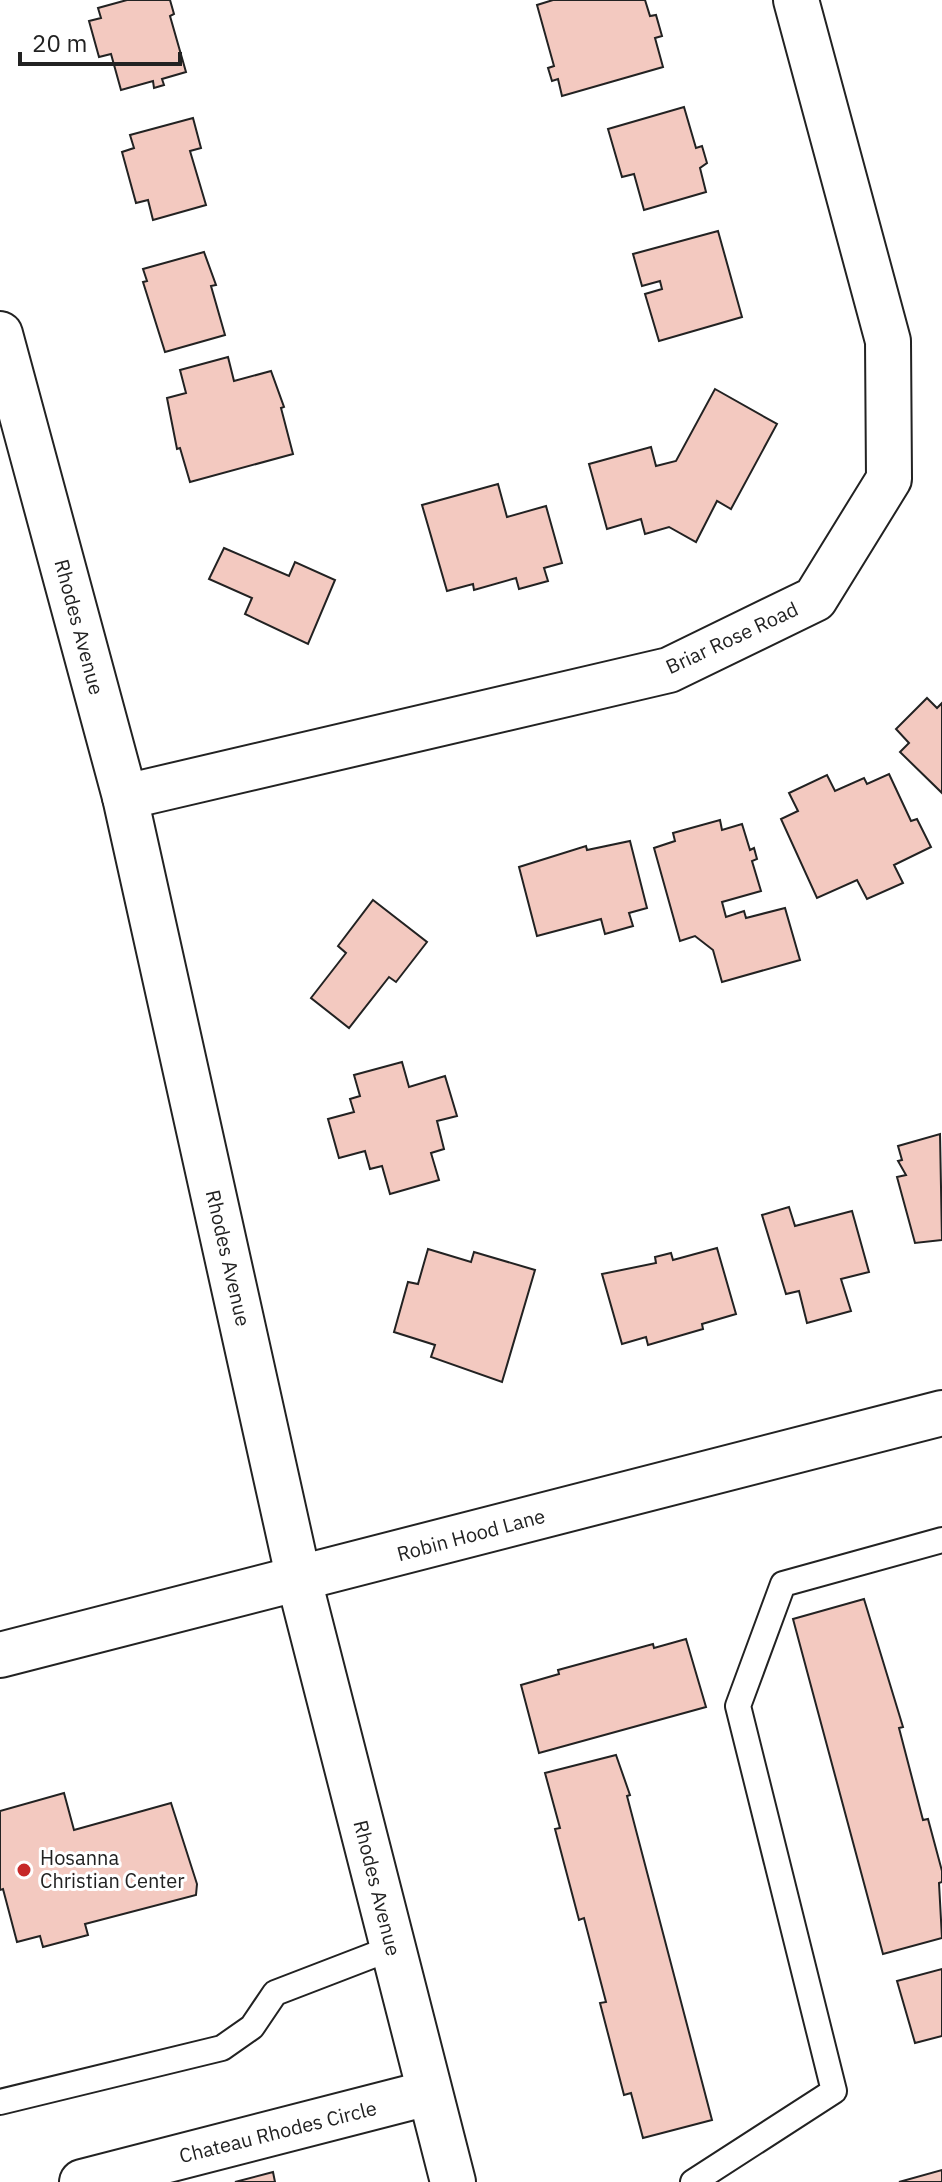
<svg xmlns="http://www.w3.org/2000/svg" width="942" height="2182" viewBox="0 0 942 2182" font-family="'IBM Plex Sans',sans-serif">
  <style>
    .building { fill: #f3c9c0; stroke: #222; stroke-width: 2 }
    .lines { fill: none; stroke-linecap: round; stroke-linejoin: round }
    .lane-casing { stroke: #222; stroke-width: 28 }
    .street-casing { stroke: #222; stroke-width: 48 }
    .secondary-casing { stroke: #222; stroke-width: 48 }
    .lane { stroke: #fff; stroke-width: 24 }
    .street { stroke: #fff; stroke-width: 44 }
    .secondary { stroke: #fff; stroke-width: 44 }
    .poi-dot { fill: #c62828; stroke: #fff; stroke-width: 3 }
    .labels { text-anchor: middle; stroke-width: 6; stroke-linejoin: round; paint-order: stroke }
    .street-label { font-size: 20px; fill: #222; stroke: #fff }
    .poi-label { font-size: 20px; fill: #222; stroke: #fff; text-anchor: start }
  </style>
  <rect width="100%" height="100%" fill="#fff"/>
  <!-- building -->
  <g class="building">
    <polygon points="127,0 170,0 174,14 170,16 186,72 162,79 164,85 154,88 153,81 121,90 111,54 99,57 89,21 101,18 98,8"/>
    <polygon points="553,0 645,0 650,16 656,15 662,36 655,38 663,67 562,96 558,79 552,81 548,68 554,66 537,5"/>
    <polygon points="684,107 696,148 702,146 707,163 700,168 706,192 644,210 634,174 622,177 608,129"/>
    <polygon points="193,118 201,148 190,151 206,205 153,220 148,200 136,203 122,152 134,148 130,135"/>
    <polygon points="718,231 742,317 659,341 645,294 662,289 660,281 642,286 633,254"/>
    <polygon points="204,252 216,285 211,286 225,335 165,352 143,282 147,281 143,269"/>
    <polygon points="228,357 234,381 271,371 284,407 281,408 293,454 190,482 180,448 177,449 167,398 186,393 180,370"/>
    <polygon points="715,389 777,424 731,509 717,501 696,542 669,527 645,534 641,519 607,529 589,464 651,447 656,466 676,461"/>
    <polygon points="498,484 507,517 546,506 562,563 544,568 548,581 519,589 516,578 474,590 473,584 447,591 422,505"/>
    <polygon points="224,548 289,576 295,562 335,580 308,644 245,614 252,598 209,579"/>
    <polygon points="927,698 937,708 942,703 942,793 900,752 909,743 896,729"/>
    <polygon points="889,774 911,821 917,819 931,847 894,865 903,883 867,899 857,880 817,898 781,819 798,811 789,793 827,775 835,791 864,778 867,784"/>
    <polygon points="720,820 722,830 742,824 750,850 754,848 757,859 752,861 761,891 722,902 726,917 744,911 746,918 785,908 800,960 722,982 713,950 695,936 680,941 654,848 675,841 673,833"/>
    <polygon points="630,841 647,908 629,913 633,926 605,934 601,919 537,936 519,867 586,846 587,850"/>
    <polygon points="373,900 427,942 396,982 389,977 349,1028 311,998 346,953 338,946"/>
    <polygon points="402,1062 409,1087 445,1076 457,1116 437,1121 444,1149 431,1153 439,1180 390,1194 382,1166 370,1169 365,1151 339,1158 328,1119 354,1112 350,1099 360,1096 354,1075"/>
    <polygon points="940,1134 942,1240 915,1243 897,1177 906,1175 898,1161 902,1160 898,1146"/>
    <polygon points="789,1207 795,1226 852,1211 869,1272 841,1279 851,1311 807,1323 799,1291 786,1294 762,1215"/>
    <polygon points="717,1248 736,1314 702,1324 703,1329 648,1345 646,1337 622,1344 602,1274 656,1263 655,1257 671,1253 673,1260"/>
    <polygon points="428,1249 471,1262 474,1252 535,1270 502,1382 431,1357 435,1345 394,1332 408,1282 418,1284"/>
    <polygon points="864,1599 903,1727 899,1728 923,1820 928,1819 942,1871 942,1882 939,1883 942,1938 883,1954 793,1619"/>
    <polygon points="686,1639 706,1707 539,1753 521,1685 559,1674 558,1670 653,1644 654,1648"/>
    <polygon points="616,1755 630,1795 627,1796 712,2120 643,2138 631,2093 624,2095 600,2003 606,2002 584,1918 579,1920 555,1829 560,1828 545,1773"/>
    <polygon points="64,1793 74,1830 171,1803 197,1884 196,1895 85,1924 88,1935 43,1947 40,1936 17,1942 3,1889 0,1890 0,1811"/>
    <polygon points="942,1969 942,2036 915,2043 897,1981"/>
    <polygon points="942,2170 942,2182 899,2182"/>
    <polygon points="273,2172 275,2182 235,2182"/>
  </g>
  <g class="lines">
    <!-- lane casing -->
    <g class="lane-casing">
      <g id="lane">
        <polyline points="0,2102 222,2048 252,2027 275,1993 392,1948"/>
        <polyline points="693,2182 834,2091 738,1706 783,1584 942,1540"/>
      </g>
    </g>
    <!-- street casing -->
    <g class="street-casing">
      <g id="street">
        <polyline points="125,797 669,670 815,599 889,479 888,341 796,0"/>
        <polyline points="82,2182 428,2093"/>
      </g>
    </g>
    <!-- secondary casing -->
    <g class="secondary-casing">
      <g id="secondary">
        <polyline points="0,334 125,797 299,1580 453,2182"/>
        <polyline points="0,1655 942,1413"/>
      </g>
    </g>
    <!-- lane -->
    <use href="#lane" class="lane"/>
    <!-- street -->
    <use href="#street" class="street"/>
    <!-- secondary -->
    <use href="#secondary" class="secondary"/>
  </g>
  <!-- markers -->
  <circle class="poi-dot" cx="24" cy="1870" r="8"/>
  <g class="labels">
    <!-- street labels -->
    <g class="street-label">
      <text transform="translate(79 627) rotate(75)" y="7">Rhodes Avenue</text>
      <text transform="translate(732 638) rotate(-25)" y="7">Briar Rose Road</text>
      <text transform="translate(228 1258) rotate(77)" y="7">Rhodes Avenue</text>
      <text transform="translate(471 1535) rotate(-15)" y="7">Robin Hood Lane</text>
      <text transform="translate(377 1888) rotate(76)" y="7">Rhodes Avenue</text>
      <text transform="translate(278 2132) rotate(-14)" y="7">Chateau Rhodes Circle</text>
    </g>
    <!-- poi labels -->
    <g class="poi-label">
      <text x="40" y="1865">Hosanna<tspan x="40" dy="23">Christian Center</tspan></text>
    </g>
  </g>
  <!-- scale -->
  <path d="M20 52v12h160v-12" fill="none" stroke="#222222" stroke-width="4"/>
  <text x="32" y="52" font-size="24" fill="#222222" stroke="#ffffff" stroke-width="6" paint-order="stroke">20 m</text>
</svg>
